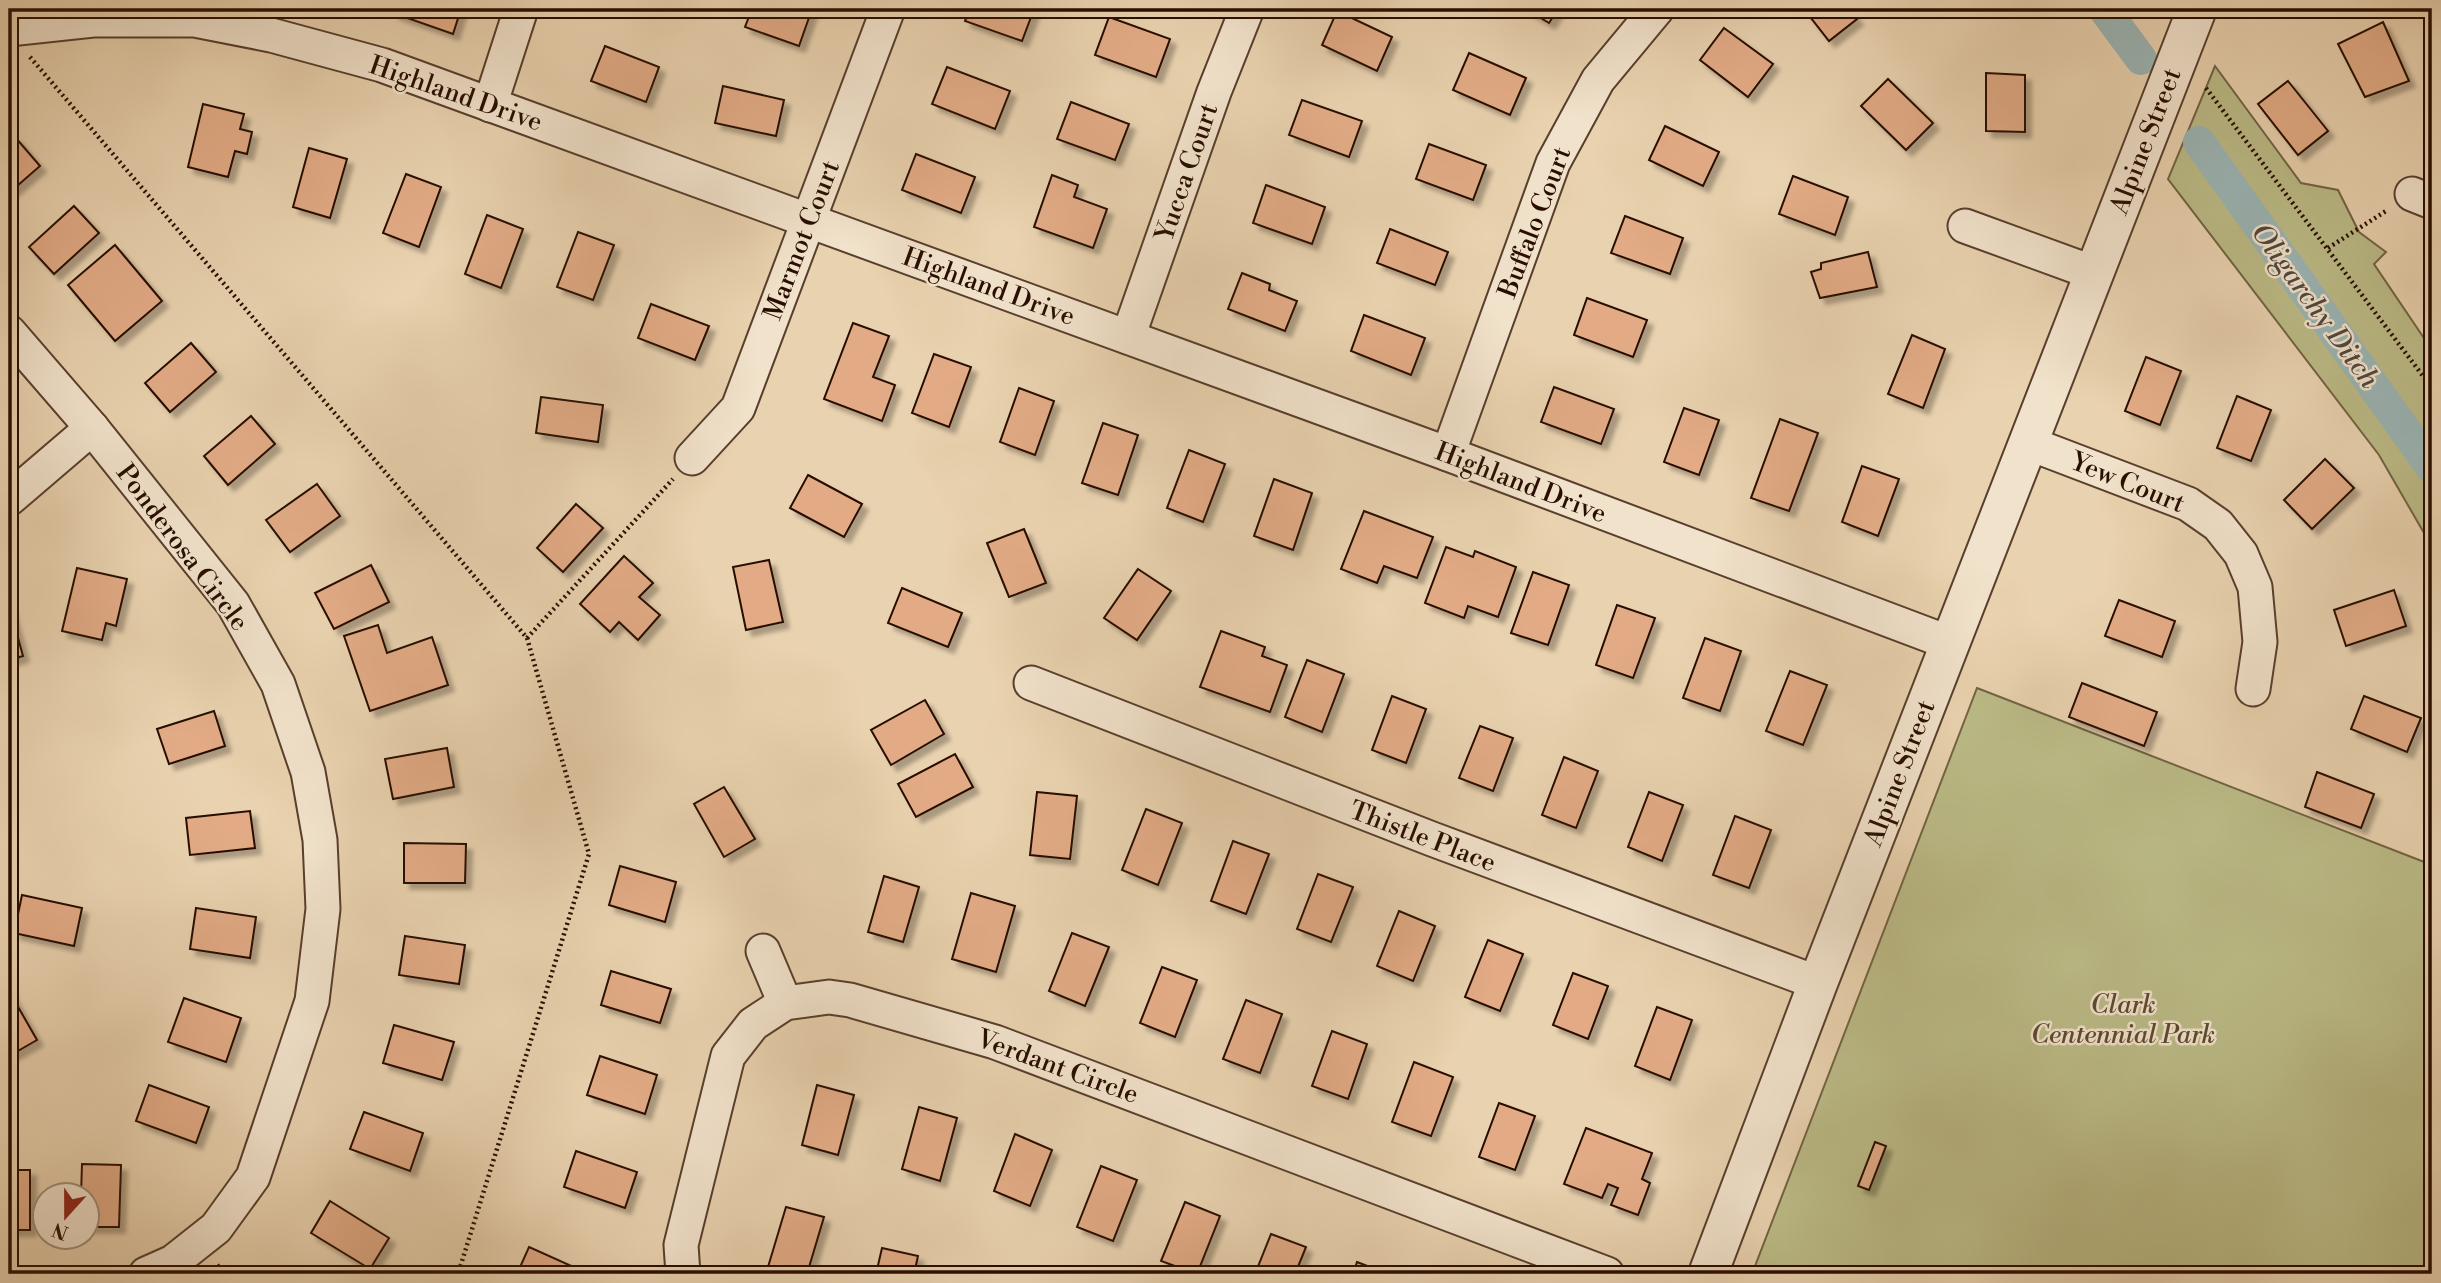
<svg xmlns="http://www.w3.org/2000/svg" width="2441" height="1283" viewBox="0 0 2441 1283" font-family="'Libre Bodoni',serif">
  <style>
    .green { fill: #bbbb87; stroke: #726444; stroke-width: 2 }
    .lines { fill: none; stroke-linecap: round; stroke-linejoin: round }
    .canal { stroke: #9bb5b5; stroke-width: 32 }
    .building { fill: #e2ab86; stroke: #280d01; stroke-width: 2; filter: url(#shadow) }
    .minor-casing { stroke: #583e2c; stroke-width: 37 }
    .tertiary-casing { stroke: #583e2c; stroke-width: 42 }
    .path { stroke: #280d01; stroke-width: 4.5; stroke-dasharray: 2 3.5; stroke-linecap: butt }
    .minor { stroke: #f1e2cb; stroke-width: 33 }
    .tertiary { stroke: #f1e2cb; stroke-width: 38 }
    .labels { text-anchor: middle; stroke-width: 5; stroke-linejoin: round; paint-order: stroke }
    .street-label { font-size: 26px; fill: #280d01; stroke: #f1e2cb }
    .park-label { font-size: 26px; font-style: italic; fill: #5b4a30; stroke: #f1e2cb }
    .water-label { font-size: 28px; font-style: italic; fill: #504840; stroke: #f1e2cb }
  </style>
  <defs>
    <filter id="shadow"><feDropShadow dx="6" dy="6" stdDeviation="2" flood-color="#0004"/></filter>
  </defs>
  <rect width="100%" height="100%" fill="#e9d2af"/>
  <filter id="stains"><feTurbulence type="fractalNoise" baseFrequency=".00286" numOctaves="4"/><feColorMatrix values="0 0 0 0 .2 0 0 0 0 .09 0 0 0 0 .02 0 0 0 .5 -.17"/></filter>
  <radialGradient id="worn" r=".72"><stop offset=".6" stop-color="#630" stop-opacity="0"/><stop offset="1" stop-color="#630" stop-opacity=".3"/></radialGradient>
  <!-- green -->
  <g class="green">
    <polygon points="2215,66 2301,183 2338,190 2359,232 2386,252 2374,264 2432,350 2432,560 2424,533 2379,455 2168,179"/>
    <polygon points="1977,688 2432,865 2432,1274 1752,1274"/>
  </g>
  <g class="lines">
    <!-- canal -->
    <g class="canal">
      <polyline points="2104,9 2141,59"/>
      <polyline points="2199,142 2432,468"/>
    </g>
  </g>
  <!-- building -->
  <g class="building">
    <polygon points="395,9 461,9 453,34 393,13"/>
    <polygon points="752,9 812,9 799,46 745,27"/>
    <polygon points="970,9 1034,9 1022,41 965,21"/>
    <polygon points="1526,9 1558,9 1549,23"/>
    <polygon points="1804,9 1849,9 1857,19 1829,41"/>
    <polygon points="1337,11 1392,37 1377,71 1322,45"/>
    <polygon points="1109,17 1170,39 1156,77 1095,55"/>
    <polygon points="2383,22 2409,81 2365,97 2338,44"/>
    <polygon points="1724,28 1773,64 1748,97 1700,60"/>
    <polygon points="605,46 659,67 646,102 591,81"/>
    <polygon points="1469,53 1526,78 1510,115 1453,90"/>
    <polygon points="947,67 1010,91 995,129 932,104"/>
    <polygon points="1986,73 2025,75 2025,132 1986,131"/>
    <polygon points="1888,79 1933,123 1906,150 1861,106"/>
    <polygon points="2288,81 2328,131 2298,155 2258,104"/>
    <polygon points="723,86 784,100 776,136 715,123"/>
    <polygon points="1302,100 1362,121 1349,157 1289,135"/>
    <polygon points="1071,102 1129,124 1115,160 1057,139"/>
    <polygon points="203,104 244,114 240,129 252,132 247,154 235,151 228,177 188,167"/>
    <polygon points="1665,126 1719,152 1703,186 1649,160"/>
    <polygon points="15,137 40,166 9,193 9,142"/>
    <polygon points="1429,144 1486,165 1473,200 1416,179"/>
    <polygon points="309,148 347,159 330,218 293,207"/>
    <polygon points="916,154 975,177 961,213 902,190"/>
    <polygon points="406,174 441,187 419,247 383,233"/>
    <polygon points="1052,175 1078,185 1074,197 1107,209 1093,248 1034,227"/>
    <polygon points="1793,176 1848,197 1835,235 1779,214"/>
    <polygon points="1266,185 1325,207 1312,244 1253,223"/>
    <polygon points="74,206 99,233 54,274 29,247"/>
    <polygon points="487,215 523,229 501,288 465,274"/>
    <polygon points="1625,216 1683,238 1670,274 1611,253"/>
    <polygon points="1390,229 1448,252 1435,285 1377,263"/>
    <polygon points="578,232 614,245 593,300 557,287"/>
    <polygon points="115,245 162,301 115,341 68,285"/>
    <polygon points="1868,252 1877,287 1820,298 1811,272 1821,269 1821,263"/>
    <polygon points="1242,273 1270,284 1269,290 1297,301 1285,331 1228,309"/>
    <polygon points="1587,298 1647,320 1633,357 1574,335"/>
    <polygon points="651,304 709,326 695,360 638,338"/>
    <polygon points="1364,315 1425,338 1411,375 1351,351"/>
    <polygon points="853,323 889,336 873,377 895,385 882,421 824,399"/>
    <polygon points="1912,335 1945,349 1923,408 1888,394"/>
    <polygon points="191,343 216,372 170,412 145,383"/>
    <polygon points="934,354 971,367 949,427 912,413"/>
    <polygon points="2146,357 2181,371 2160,425 2125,411"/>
    <polygon points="1554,387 1614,409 1601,444 1541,422"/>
    <polygon points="1019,388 1054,401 1035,455 1000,442"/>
    <polygon points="2237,396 2271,410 2251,461 2217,448"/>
    <polygon points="541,397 603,405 598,442 536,433"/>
    <polygon points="1684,408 1719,420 1699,475 1664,462"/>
    <polygon points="251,416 275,444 228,485 204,456"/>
    <polygon points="1780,419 1818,433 1789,511 1751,498"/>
    <polygon points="1103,423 1138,435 1118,495 1082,483"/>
    <polygon points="1189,450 1225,464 1203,522 1167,508"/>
    <polygon points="2325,459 2354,488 2312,529 2284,500"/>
    <polygon points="1862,466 1899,479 1878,536 1842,522"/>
    <polygon points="808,475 862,504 844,537 790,508"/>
    <polygon points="1274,479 1312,493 1293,550 1254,536"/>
    <polygon points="317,484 340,516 290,552 266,520"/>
    <polygon points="576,504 603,528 563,572 537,548"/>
    <polygon points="1364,511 1433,537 1417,578 1384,566 1377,583 1341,569"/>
    <polygon points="1024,529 1046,583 1009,597 987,543"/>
    <polygon points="1446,547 1473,557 1475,551 1516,567 1498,617 1468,606 1464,618 1425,603"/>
    <polygon points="624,556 653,583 639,597 660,615 638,640 619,622 610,632 580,604"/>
    <polygon points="769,560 783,622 746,630 733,567"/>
    <polygon points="371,565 389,602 334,629 315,593"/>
    <polygon points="77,568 127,579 116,626 106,623 102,640 62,631"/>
    <polygon points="1138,569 1171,591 1137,640 1104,618"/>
    <polygon points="1533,572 1569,585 1548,645 1511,633"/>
    <polygon points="902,588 962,613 948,647 888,623"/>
    <polygon points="2394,590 2406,626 2346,646 2334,610"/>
    <polygon points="2119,600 2175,621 2162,657 2105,636"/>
    <polygon points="9,605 23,656 9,660"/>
    <polygon points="1617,605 1655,618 1633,678 1596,665"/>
    <polygon points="378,625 387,653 432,637 448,685 370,711 344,636"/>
    <polygon points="1221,631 1265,647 1262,656 1287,665 1270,712 1200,687"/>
    <polygon points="1705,638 1741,651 1720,711 1683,698"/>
    <polygon points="1307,660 1344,674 1322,732 1285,717"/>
    <polygon points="1790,671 1827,685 1803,745 1766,731"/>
    <polygon points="2082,683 2157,712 2144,746 2069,717"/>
    <polygon points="1392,696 1426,709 1406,763 1372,750"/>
    <polygon points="2364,696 2421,718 2407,752 2351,729"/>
    <polygon points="925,700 944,734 891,765 871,730"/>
    <polygon points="214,711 225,746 169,764 157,729"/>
    <polygon points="1480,726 1513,738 1493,791 1459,778"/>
    <polygon points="447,748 454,787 393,799 385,759"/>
    <polygon points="955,754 973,787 916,817 898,784"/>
    <polygon points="1564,757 1598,771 1576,828 1542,815"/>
    <polygon points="2317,772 2374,794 2361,828 2305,807"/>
    <polygon points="724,787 755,839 724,857 694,804"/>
    <polygon points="1037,792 1077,796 1070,859 1030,855"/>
    <polygon points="1649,792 1683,805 1662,861 1628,847"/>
    <polygon points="1146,809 1182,823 1158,885 1122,870"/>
    <polygon points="250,811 255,848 190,855 186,818"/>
    <polygon points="1735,816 1771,830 1749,888 1713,875"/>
    <polygon points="1233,841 1269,854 1246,914 1211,901"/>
    <polygon points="404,843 466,844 465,883 404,883"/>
    <polygon points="620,866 676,882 665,922 609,905"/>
    <polygon points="1318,874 1353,887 1331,942 1297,929"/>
    <polygon points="884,876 919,887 903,942 868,932"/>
    <polygon points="971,893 1015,906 996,972 952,959"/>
    <polygon points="22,895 82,908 74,946 14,933"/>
    <polygon points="196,908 256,917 250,958 190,949"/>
    <polygon points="1399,911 1435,926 1413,981 1377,966"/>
    <polygon points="1072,933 1109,947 1085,1006 1049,991"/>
    <polygon points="405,936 465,945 459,984 399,975"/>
    <polygon points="1488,940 1523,954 1500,1011 1465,997"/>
    <polygon points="1162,967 1197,980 1175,1037 1140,1023"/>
    <polygon points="611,971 671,989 660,1023 601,1005"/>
    <polygon points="1573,973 1608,986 1588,1039 1553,1025"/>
    <polygon points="9,991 37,1040 9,1056"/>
    <polygon points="184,998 241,1018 226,1062 168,1042"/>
    <polygon points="1246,1000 1282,1014 1260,1073 1223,1059"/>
    <polygon points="1657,1007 1692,1020 1670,1080 1635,1066"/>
    <polygon points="394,1025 454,1042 442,1080 383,1063"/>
    <polygon points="1332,1031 1367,1044 1348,1099 1312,1086"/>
    <polygon points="600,1056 657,1075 645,1114 587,1095"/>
    <polygon points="1414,1062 1453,1077 1431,1136 1392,1122"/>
    <polygon points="149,1085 209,1107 196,1143 136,1121"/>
    <polygon points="817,1085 854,1095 838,1155 802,1145"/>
    <polygon points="1499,1103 1535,1116 1515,1170 1479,1157"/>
    <polygon points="919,1107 957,1118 940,1181 902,1169"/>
    <polygon points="364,1112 423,1133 410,1171 350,1149"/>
    <polygon points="1586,1128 1652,1153 1642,1179 1650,1183 1638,1215 1611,1205 1618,1188 1608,1184 1602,1198 1564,1184"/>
    <polygon points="1015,1134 1052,1150 1030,1206 994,1191"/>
    <polygon points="1875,1142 1886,1146 1869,1190 1858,1186"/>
    <polygon points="576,1151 637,1172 625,1208 564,1187"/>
    <polygon points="82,1164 121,1165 119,1227 88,1227 88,1196 81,1196"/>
    <polygon points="1101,1166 1137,1180 1113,1241 1077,1227"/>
    <rect x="9" y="1170" width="21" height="60"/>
    <polygon points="330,1201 389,1238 370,1269 311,1233"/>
    <polygon points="1185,1202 1220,1216 1197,1274 1161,1261"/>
    <polygon points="786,1207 824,1217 807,1274 793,1274 768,1267"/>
    <polygon points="1271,1234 1306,1247 1295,1274 1255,1274"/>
    <polygon points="529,1247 587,1273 586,1274 517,1274"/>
    <polygon points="882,1248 918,1256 914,1274 876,1274"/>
    <polygon points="1357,1262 1388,1274 1353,1274"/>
  </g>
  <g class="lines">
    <!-- minor casing -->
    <g class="minor-casing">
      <g id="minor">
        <polyline points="9,29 93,20 195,20 271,35 382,65 1448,454 1950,643"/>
        <polyline points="490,105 521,9"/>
        <polyline points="2412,194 2432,202"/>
        <polyline points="1965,226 2094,273"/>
        <polyline points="9,332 92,428 233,604 278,684 308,772 320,840 323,909 312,1001 253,1177 216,1228 173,1262 146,1274"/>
        <polyline points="1128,337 1214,92 1247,9"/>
        <polyline points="2028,443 2188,504 2218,525 2241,554 2255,587 2260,642 2253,689"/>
        <polyline points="1448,454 1553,163 1598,80 1657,9"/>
        <polyline points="692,458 738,408 888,9"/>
        <polyline points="9,499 92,428"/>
        <polyline points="1031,683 1432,839 1818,983"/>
        <polyline points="763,951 785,1003"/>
        <polyline points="683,1274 681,1245 728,1056 753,1024 785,1003 829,997 850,1000 995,1042 1607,1274"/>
      </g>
    </g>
    <!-- tertiary casing -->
    <g class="tertiary-casing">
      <polyline id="tertiary" points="1708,1274 1818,983 2197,9"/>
    </g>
    <!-- path -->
    <g class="path">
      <polyline points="30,57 527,638 589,854 458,1274"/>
      <polyline points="2206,88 2432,388"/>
      <polyline points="2328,248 2386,211"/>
      <polyline points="527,638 673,479"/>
      <polyline points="217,1265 226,1274"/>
    </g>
    <!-- minor -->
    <use href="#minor" class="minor"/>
    <!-- tertiary -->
    <use href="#tertiary" class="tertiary"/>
  </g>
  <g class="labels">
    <!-- street labels -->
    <g class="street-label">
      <text transform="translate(456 93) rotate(19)" y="9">Highland Drive</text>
      <text transform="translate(2145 141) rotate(-69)" y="9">Alpine Street</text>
      <text transform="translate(1186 172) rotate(-71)" y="9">Yucca Court</text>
      <text transform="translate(1534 222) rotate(-69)" y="9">Buffalo Court</text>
      <text transform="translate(801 240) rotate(-69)" y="9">Marmot Court</text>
      <text transform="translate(989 286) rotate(20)" y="9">Highland Drive</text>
      <text transform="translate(1521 482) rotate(21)" y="9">Highland Drive</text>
      <text transform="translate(2128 482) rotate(22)" y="9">Yew Court</text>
      <text transform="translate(183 547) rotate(53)" y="9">Ponderosa Circle</text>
      <text transform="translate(1899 773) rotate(-69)" y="9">Alpine Street</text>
      <text transform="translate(1423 836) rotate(21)" y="9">Thistle Place</text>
      <text transform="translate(1058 1066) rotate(20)" y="9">Verdant Circle</text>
    </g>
    <!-- park labels -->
    <g class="park-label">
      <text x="2123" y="1013">Clark<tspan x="2123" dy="30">Centennial Park</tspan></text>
    </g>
    <!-- water labels -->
    <g class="water-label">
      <text transform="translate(2316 305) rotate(54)" y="10">Oligarchy Ditch</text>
    </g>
  </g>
  <!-- margin -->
  <rect width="2441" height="1283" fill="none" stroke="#e9d2af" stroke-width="35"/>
  <rect x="10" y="10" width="2420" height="1262" fill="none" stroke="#280d01" stroke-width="3.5"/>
  <rect x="18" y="18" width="2406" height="1248" fill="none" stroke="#280d01" stroke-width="2"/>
  <!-- north arrow -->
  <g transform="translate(66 1216) rotate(201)"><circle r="33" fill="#f1e2cb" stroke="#a18d7a" stroke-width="2"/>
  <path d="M0-5L12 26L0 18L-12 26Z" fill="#8f2418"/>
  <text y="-10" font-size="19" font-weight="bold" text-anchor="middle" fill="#280d01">N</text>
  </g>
  <rect width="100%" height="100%" filter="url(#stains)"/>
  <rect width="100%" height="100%" fill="url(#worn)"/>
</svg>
